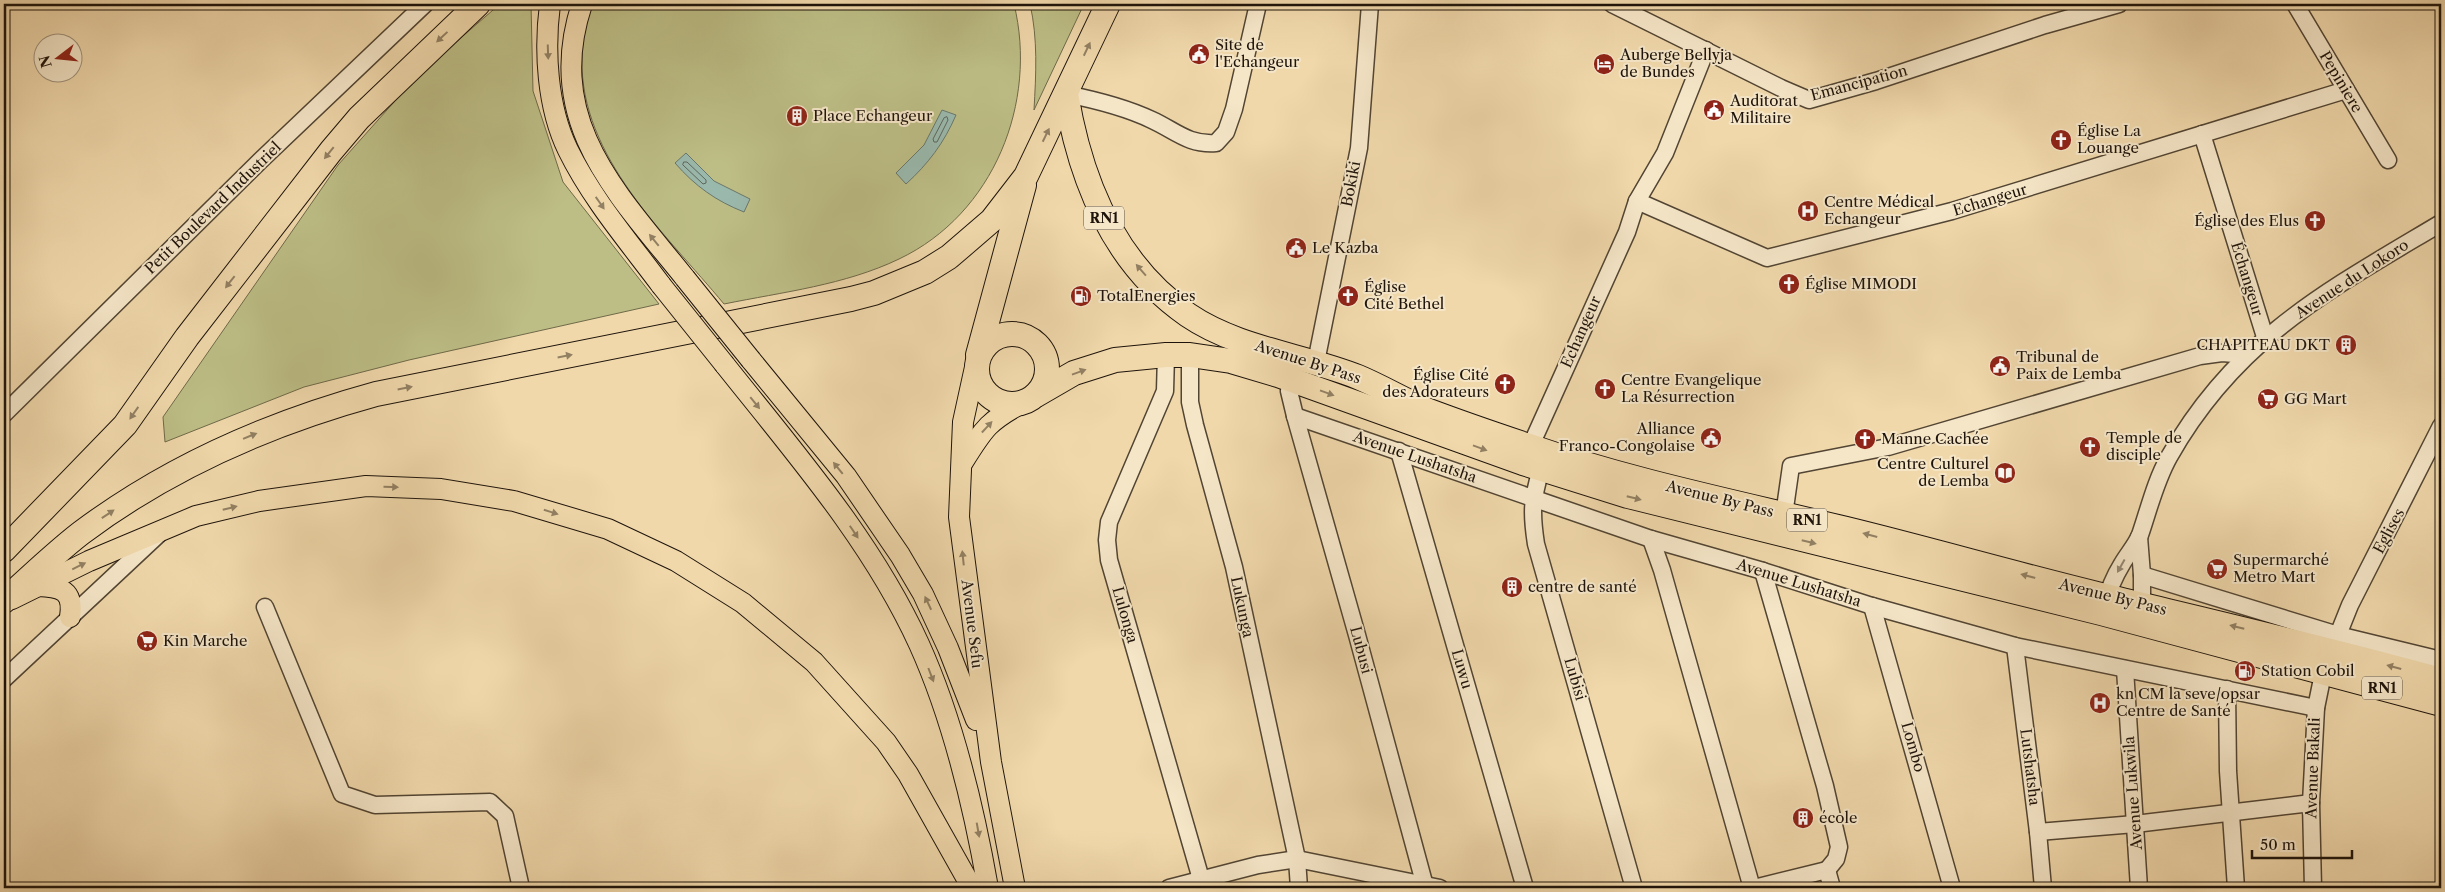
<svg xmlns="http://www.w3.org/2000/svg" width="2445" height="892" viewBox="0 0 2445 892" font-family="'Libre Caslon Text',serif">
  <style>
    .green { fill: #bdbe86; stroke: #6e6948 }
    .water { fill: #9ab9ad; stroke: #68776c }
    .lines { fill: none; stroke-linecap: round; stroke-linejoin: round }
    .shore { stroke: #5c665c; stroke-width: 1 }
    .minor-casing { stroke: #524533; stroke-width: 19 }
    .major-casing { stroke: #1e140b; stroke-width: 22 }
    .highway-casing { stroke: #1e140b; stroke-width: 26 }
    .minor { stroke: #f5e6c8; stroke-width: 16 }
    .major { stroke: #f0d8ab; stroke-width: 20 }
    .highway { stroke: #f0d8ab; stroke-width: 24 }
    .major-bridge-casing { stroke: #1e140b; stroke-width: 22; stroke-linecap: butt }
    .major-bridge { stroke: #f0d8ab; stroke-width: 20 }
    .oneway { fill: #928063 }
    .oneway2 { fill: #948873 }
    .labels { text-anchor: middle; stroke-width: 4; stroke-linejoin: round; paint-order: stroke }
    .shield { fill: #f5e6c8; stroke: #5e5344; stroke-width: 1 }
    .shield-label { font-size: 14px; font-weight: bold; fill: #1e140b }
    .poi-label { font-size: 15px; fill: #1e140b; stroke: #f5e6c8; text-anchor: start }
    .street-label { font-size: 15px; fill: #1e140b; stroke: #f5e6c8 }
  </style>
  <rect width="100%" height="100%" fill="#f0d8ab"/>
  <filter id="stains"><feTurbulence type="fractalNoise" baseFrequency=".004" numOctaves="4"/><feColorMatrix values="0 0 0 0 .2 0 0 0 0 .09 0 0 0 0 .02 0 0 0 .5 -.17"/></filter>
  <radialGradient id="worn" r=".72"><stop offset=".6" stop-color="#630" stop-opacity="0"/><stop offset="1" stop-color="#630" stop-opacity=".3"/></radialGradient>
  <!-- green -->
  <g class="green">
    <polygon points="500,4 531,4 533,91 563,182 659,304 409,360 304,387 165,442 163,417 338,165 419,74"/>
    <path d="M593,4h421c24,98 -20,210 -115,255 -54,26 -116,33 -175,45 -58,-70 -144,-147 -142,-245 0,-19 2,-38 11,-55z"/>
    <path d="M1030,4h54l-50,106c2,-36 4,-71 -4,-106z"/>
  </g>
  <!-- water -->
  <g class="water">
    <path d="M942,110l14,5c-12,28 -28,49 -50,69l-10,-11 28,-28z"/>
    <path d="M686,153l28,28 36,18 -6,13c-28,-11 -49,-26 -69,-49z"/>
  </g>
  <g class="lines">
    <!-- shore -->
    <g class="shore">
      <polygon points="947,117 948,120 937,142 934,142 933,139 944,118"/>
      <polygon points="684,162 687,162 706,180 706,183 703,184 683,165"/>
    </g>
    <!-- minor casing -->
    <g class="minor-casing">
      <g id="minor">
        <polyline points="1612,4 1781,88 1809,100 1876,81 2045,25 2119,4"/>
        <polyline points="2295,4 2388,160"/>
        <path d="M1066,94c30,6 59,13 86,26 24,11 36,25 64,23l10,-11 8,-23 24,-105"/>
        <polyline points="2202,134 2265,337"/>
        <polyline points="1637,201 1767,258 1952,211 2346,90"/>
        <polyline points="1166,355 1165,391 1109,522 1107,540 1109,560 1201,879"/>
        <polyline points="1190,355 1190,402 1195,425 1234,567 1297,859 1299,888"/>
        <polyline points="1316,362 1359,148 1370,4"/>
        <polyline points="1290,379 1289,391 1295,416 1357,635 1425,886"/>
        <polyline points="4,414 261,160 425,4"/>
        <polyline points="1295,416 1651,539 1763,571 1872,606 2015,646 2316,708"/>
        <polyline points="1399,451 1525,888"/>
        <polyline points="1527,454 1627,232 1637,201 1665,153 1706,50"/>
        <path d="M1541,469c-9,31 -10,43 -5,75l98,344"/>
        <polyline points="1784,515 1791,466 1888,447 2200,356 2222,353 2247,355"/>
        <polyline points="2139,537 2142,575 2142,615"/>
        <polyline points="1651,539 1662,570 1752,888"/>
        <polyline points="1763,571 1825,786 1839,847 1836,859 1827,870"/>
        <polyline points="2142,575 2338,635 2441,660"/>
        <polyline points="1872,606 1952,888"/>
        <path d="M2104,606c4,-14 10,-29 18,-42 5,-9 14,-19 18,-29 9,-26 15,-53 29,-78 67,-119 160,-167 272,-234"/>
        <polyline points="265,607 342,794 375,805 490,802 505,816 521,888"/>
        <polyline points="2338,635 2350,605 2441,426"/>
        <polyline points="2015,646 2038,832 2043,888"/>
        <polyline points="2125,669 2139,888"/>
        <polyline points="4,679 159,534"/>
        <polyline points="2227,689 2228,771 2236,888"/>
        <polyline points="2038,832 2135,824 2311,803"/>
        <polyline points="1827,870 1832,888"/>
        <polyline points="1169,888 1258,865 1297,859 1440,888"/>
        <polyline points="1754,888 1827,870"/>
        <polyline points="2313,888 2311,803 2316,708 2325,664"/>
      </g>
    </g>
    <!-- major casing -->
    <g class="major-casing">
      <g id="major">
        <path d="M550,4c-6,46 -3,103 18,146 24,49 61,92 93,135"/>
        <path d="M582,4c-39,118 35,189 103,274"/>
        <polyline points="977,358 963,422 959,517 991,762 1015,888"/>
        <polyline points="751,360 846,476 900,555 923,594 948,648 976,720"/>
        <path d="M725,365c70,88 147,176 194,279 34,75 55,164 69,244"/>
        <path d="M963,462c21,-34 26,-42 63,-61"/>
        <path d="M38,586c23,1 36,4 32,31"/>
        <polyline points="12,599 89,561 196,516 259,501 366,486 441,489 514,501 608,529 676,561 743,603 814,662 886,742 908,774 972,888"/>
      </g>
    </g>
    <!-- highway casing -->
    <g class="highway-casing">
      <g id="highway">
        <path d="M1066,94c14,85 48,170 122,221 50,34 115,40 170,62 24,10 47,24 71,34 32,12 64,23 97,34 104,36 213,58 320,84 86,21 172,46 259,67 112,27 225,53 336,84"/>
        <circle cx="1012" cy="369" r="35"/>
        <polyline points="978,355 1024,185"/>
        <polyline points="1036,395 1074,373 1115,360 1166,355 1190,355 1231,361 1278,375 1523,463 1628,496 2101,613 2441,704"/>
        <polyline points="4,550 125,425 187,337 331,151 359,118 478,4"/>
        <path d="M4,601c25,-23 50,-47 77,-68 88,-66 189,-110 295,-139l475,-95 23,-6 51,-21 24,-15 43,-37 34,-44 82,-172"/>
      </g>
    </g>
    <!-- minor -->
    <use href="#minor" class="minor"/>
    <!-- major -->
    <use href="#major" class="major"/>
    <!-- highway -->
    <use href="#highway" class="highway"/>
    <!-- major-bridge casing -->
    <g class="major-bridge-casing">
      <g id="major-bridge">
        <polyline points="685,278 751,360"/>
        <polyline points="661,285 725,365"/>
      </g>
    </g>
    <!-- major-bridge -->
    <use href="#major-bridge" class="major-bridge"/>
  </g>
  <!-- one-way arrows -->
  <defs><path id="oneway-solid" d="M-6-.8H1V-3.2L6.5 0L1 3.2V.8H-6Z" transform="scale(1.25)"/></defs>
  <g class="oneway">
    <use href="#oneway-solid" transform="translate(442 37) rotate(137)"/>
    <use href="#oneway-solid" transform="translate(1087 49) rotate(-65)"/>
    <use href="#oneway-solid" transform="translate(548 52) rotate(88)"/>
    <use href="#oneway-solid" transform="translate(1046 135) rotate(-64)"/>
    <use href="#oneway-solid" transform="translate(329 153) rotate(129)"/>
    <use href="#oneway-solid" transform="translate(600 203) rotate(55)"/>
    <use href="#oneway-solid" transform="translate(654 240) rotate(-129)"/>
    <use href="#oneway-solid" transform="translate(1141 270) rotate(-131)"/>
    <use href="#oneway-solid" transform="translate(230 282) rotate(128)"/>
    <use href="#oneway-solid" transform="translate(565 356) rotate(-11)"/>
    <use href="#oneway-solid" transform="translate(1079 372) rotate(-20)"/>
    <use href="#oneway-solid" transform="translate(405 388) rotate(-11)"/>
    <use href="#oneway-solid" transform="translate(1327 393) rotate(20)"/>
    <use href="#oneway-solid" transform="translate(755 403) rotate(51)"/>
    <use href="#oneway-solid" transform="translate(134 413) rotate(125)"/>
    <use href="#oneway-solid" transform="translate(987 427) rotate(-47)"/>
    <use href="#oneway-solid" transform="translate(250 436) rotate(-22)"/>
    <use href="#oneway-solid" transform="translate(1480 448) rotate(20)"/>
    <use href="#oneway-solid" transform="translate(838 468) rotate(-129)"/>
    <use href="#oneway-solid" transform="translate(391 487) rotate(2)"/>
    <use href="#oneway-solid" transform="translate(1634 498) rotate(14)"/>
    <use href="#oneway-solid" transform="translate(230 508) rotate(-14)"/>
    <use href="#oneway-solid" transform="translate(551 512) rotate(17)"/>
    <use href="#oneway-solid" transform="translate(108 514) rotate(-34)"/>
    <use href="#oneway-solid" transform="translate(854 532) rotate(56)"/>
    <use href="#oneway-solid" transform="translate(1870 535) rotate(-165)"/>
    <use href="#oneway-solid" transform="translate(1809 542) rotate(14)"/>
    <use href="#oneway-solid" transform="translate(963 558) rotate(-96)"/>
    <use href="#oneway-solid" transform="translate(79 566) rotate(-26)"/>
    <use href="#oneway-solid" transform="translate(2028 576) rotate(-165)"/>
    <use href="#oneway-solid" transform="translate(928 603) rotate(-115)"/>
    <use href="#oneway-solid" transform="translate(2237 627) rotate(-166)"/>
    <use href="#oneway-solid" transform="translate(2394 667) rotate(-165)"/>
    <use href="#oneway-solid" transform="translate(931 675) rotate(69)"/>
    <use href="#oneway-solid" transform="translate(978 830) rotate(80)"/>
  </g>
  <use class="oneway2" href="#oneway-solid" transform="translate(2121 566) rotate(119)"/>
  <!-- icons -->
  <defs>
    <g id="civic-disc" transform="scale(1.125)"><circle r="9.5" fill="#8f2418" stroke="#f5e6c8"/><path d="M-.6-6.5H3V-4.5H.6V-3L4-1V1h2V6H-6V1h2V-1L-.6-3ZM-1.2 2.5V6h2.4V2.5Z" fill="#fff"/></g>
    <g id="hotel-disc" transform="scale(1.125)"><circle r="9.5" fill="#8f2418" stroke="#f5e6c8"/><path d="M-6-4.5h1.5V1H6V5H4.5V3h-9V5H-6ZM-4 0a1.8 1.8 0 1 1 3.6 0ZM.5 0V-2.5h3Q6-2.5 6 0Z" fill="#fff"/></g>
    <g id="building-disc" transform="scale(1.125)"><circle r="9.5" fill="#8f2418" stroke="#f5e6c8"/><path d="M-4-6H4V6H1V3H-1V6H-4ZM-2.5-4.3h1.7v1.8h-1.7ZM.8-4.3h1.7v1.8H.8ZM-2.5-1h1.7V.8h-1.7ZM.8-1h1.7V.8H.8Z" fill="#fff"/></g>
    <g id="church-disc" transform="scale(1.125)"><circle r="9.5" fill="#8f2418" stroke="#f5e6c8"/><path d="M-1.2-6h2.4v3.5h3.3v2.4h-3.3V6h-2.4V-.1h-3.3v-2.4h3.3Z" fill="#fff"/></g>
    <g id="hospital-disc" transform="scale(1.125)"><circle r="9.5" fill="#8f2418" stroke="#f5e6c8"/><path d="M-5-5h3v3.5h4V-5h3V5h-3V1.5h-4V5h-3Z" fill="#fff"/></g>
    <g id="fuel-disc" transform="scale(1.125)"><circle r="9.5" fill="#8f2418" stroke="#f5e6c8"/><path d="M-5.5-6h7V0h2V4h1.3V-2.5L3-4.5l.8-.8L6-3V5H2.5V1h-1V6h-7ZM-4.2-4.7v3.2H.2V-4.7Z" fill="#fff"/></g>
    <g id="supermarket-disc" transform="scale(1.125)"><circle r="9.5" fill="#8f2418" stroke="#f5e6c8"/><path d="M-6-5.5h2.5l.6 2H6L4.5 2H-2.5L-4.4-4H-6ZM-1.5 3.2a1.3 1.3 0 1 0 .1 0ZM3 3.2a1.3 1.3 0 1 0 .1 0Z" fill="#fff"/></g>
    <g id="library-disc" transform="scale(1.125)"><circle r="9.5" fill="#8f2418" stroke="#f5e6c8"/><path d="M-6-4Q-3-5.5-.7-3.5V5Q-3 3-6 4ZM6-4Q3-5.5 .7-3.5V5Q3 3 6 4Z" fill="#fff"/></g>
  </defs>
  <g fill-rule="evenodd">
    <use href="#civic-disc" x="1199" y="54"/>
    <use href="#hotel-disc" x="1604" y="64"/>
    <use href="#civic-disc" x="1714" y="110"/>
    <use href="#building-disc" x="797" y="116"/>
    <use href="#church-disc" x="2061" y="140"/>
    <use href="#hospital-disc" x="1808" y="211"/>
    <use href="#church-disc" x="2315" y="221"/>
    <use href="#civic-disc" x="1296" y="248"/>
    <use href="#church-disc" x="1789" y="284"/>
    <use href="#fuel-disc" x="1081" y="296"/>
    <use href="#church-disc" x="1348" y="296"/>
    <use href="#building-disc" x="2346" y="345"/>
    <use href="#civic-disc" x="2000" y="366"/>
    <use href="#church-disc" x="1505" y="384"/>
    <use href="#church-disc" x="1605" y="389"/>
    <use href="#supermarket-disc" x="2268" y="399"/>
    <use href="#civic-disc" x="1711" y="438"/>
    <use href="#church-disc" x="1865" y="439"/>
    <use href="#church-disc" x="2090" y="447"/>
    <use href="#library-disc" x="2005" y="473"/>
    <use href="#supermarket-disc" x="2217" y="569"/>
    <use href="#building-disc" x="1512" y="587"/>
    <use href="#supermarket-disc" x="147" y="641"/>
    <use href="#fuel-disc" x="2245" y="671"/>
    <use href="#hospital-disc" x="2100" y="703"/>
    <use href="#building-disc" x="1803" y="818"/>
  </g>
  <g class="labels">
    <!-- shield labels -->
    <g class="shield">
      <rect x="1084" y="206.5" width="40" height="23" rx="4"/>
      <rect x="1787" y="508.5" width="40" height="23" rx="4"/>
      <rect x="2362" y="676.5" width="40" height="23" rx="4"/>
    </g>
    <g class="shield-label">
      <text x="1104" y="223">RN1</text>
      <text x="1807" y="525">RN1</text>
      <text x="2382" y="693">RN1</text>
    </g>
    <!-- poi labels -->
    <g class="poi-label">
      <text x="1215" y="50">Site de<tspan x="1215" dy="17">l'Echangeur</tspan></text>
      <text x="1620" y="60">Auberge Bellyja<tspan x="1620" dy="17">de Bundes</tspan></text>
      <text x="1730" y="106">Auditorat<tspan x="1730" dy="17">Militaire</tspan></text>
      <text x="813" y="121">Place Echangeur</text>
      <text x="2077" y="136">Église La<tspan x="2077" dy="17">Louange</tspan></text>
      <text x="1824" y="207">Centre Médical<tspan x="1824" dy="17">Echangeur</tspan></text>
      <text x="2299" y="226" text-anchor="end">Église des Elus</text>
      <text x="1312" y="253">Le Kazba</text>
      <text x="1805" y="289">Église MIMODI</text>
      <text x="1364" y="292">Église<tspan x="1364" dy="17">Cité Bethel</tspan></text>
      <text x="1097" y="301">TotalEnergies</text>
      <text x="2330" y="350" text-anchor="end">CHAPITEAU DKT</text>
      <text x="2016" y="362">Tribunal de<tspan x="2016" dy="17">Paix de Lemba</tspan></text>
      <text x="1489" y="380" text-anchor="end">Église Cité<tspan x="1489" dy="17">des Adorateurs</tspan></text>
      <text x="1621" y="385">Centre Evangelique<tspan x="1621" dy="17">La Résurrection</tspan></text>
      <text x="2284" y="404">GG Mart</text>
      <text x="1695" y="434" text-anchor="end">Alliance<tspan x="1695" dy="17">Franco-Congolaise</tspan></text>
      <text x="2106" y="443">Temple de<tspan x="2106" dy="17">disciple</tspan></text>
      <text x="1881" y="444">Manne Cachée</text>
      <text x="1989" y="469" text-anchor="end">Centre Culturel<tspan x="1989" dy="17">de Lemba</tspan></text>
      <text x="2233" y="565">Supermarché<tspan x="2233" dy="17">Metro Mart</tspan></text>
      <text x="1528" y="592">centre de santé</text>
      <text x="163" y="646">Kin Marche</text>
      <text x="2261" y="676">Station Cobil</text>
      <text x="2116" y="699">kn CM la seve/opsar<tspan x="2116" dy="17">Centre de Santé</tspan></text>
      <text x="1819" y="823">école</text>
    </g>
    <!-- street labels -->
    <g class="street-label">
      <text transform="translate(2341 82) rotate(59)" y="5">Pepiniere</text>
      <text transform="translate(1859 83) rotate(-15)" y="5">Emancipation</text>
      <text transform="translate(1351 184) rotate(-79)" y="5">Bokiki</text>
      <text transform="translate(1990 200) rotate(-17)" y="5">Echangeur</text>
      <text transform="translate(213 208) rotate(-44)" y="5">Petit Boulevard Industriel</text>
      <text transform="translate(2247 279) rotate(73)" y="5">Échangeur</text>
      <text transform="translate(2352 279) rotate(-33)" y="5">Avenue du Lokoro</text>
      <text transform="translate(1581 332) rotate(-66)" y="5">Echangeur</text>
      <text transform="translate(1308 362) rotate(18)" y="5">Avenue By Pass</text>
      <text transform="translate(1415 457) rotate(19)" y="5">Avenue Lushatsha</text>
      <text transform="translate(1720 499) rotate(14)" y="5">Avenue By Pass</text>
      <text transform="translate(2389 531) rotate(-62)" y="5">Eglises</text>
      <text transform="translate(1799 583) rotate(17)" y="5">Avenue Lushatsha</text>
      <text transform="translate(2113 597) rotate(14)" y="5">Avenue By Pass</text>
      <text transform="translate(1242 607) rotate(78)" y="5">Lukunga</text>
      <text transform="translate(1125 615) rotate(74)" y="5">Lulonga</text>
      <text transform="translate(972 624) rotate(83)" y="5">Avenue Sefu</text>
      <text transform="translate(1361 650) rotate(75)" y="5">Lubusi</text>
      <text transform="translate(1462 669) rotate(74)" y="5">Luwu</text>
      <text transform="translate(1575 679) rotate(74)" y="5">Lubisi</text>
      <text transform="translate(1913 747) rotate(74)" y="5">Lombo</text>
      <text transform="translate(2030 767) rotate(83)" y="5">Lutshatsha</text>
      <text transform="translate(2313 768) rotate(-88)" y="5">Avenue Bakali</text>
      <text transform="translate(2133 793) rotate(-94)" y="5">Avenue Lukwila</text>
    </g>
  </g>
  <!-- margin -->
  <rect width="2445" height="892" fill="none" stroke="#f0d8ab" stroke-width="20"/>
  <rect x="5" y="5" width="2435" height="882" fill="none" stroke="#1e140b" stroke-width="2.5"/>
  <rect x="10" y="10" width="2425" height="872" fill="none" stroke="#1e140b"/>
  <!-- north arrow -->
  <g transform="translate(58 58) rotate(254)"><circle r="24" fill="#f5e6c8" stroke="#9f927c"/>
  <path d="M0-4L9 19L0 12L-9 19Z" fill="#8f2418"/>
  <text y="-8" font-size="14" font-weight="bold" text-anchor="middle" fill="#1e140b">N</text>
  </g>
  <!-- scale -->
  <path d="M2252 850v8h100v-8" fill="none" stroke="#1e140b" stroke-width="2.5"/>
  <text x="2260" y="850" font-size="15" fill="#1e140b" stroke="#f5e6c8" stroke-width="4" paint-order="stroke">50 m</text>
  <rect width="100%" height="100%" filter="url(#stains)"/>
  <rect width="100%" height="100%" fill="url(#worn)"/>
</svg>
